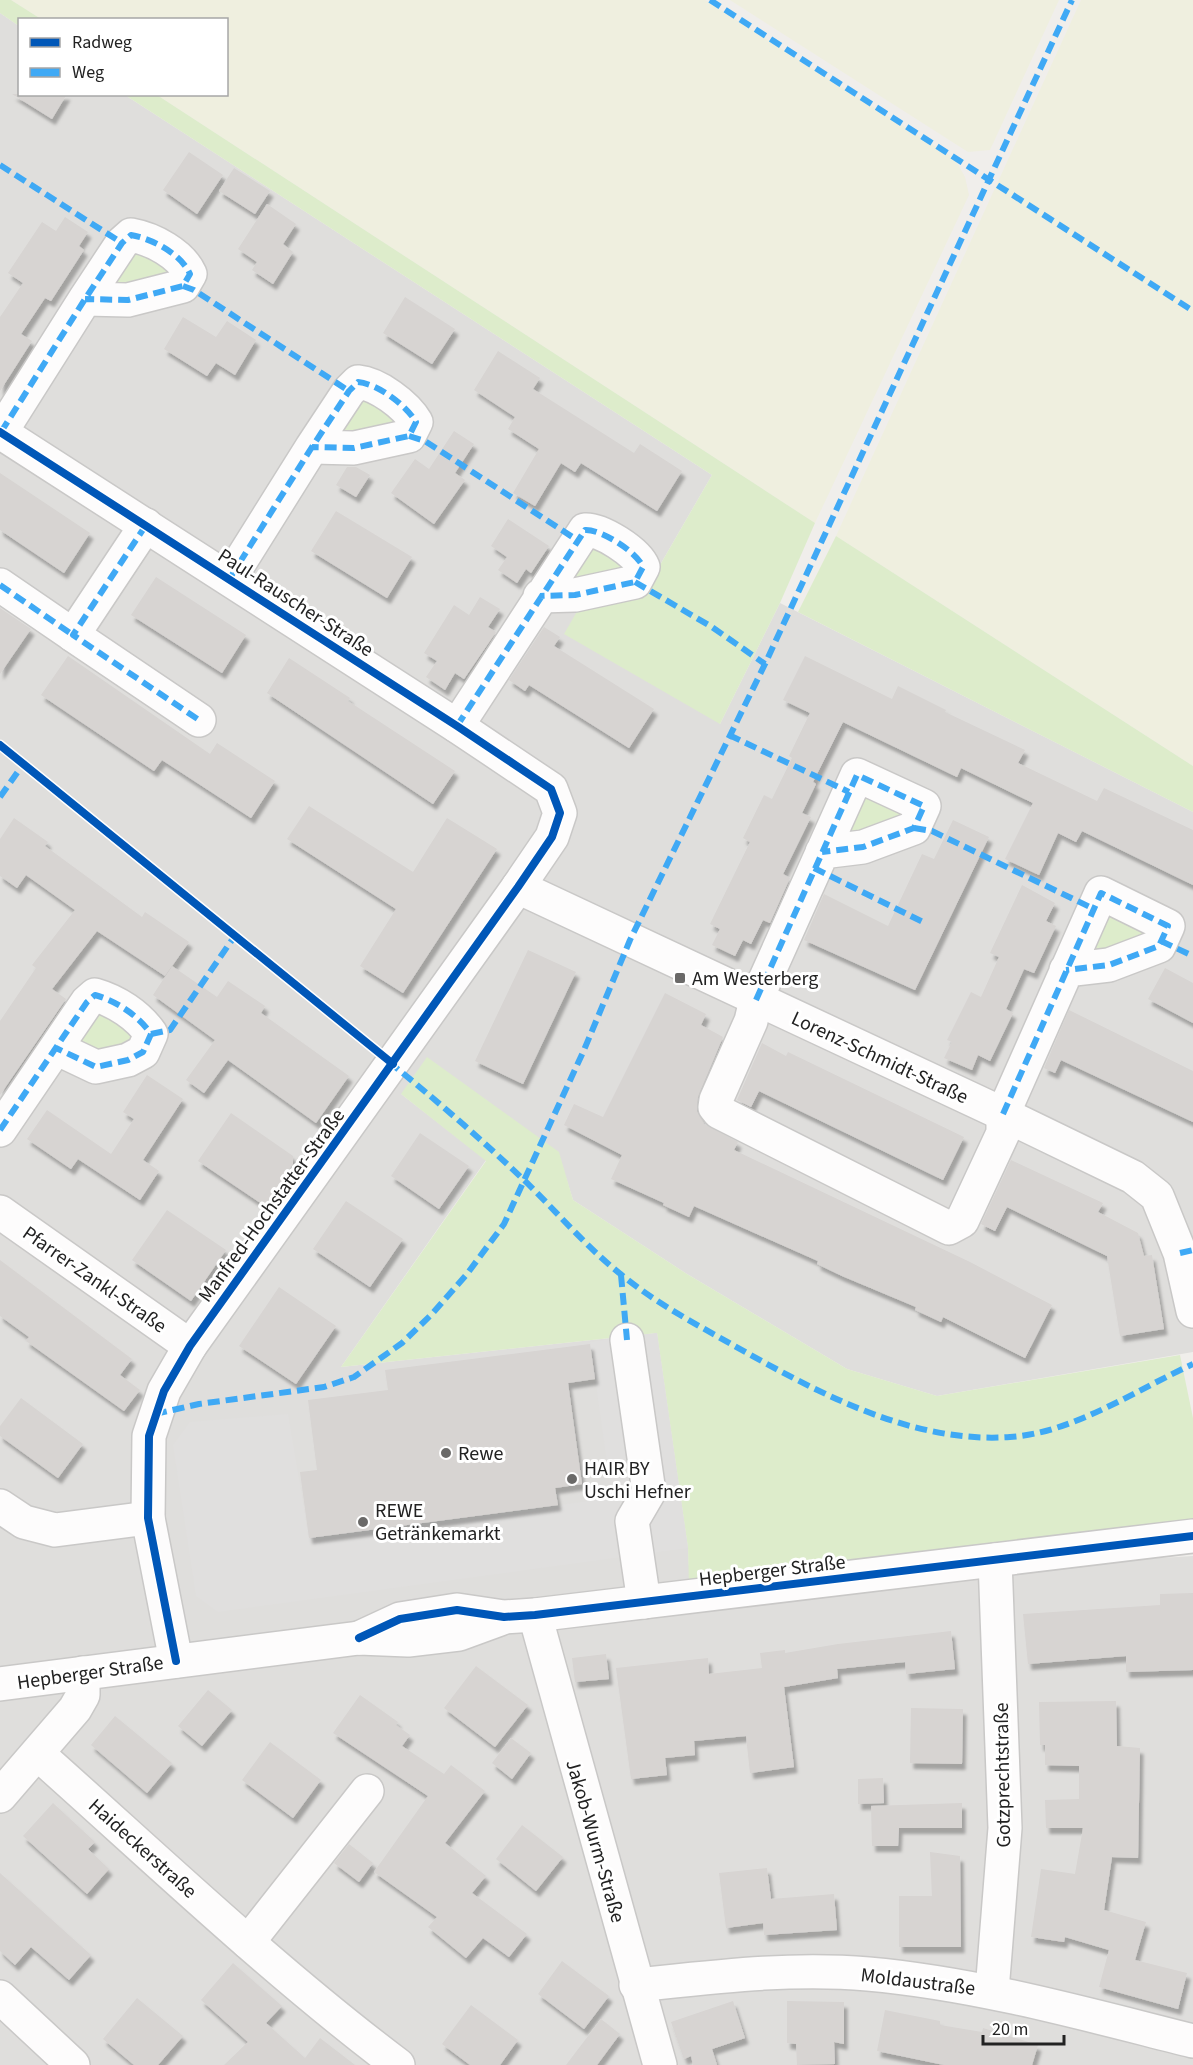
<svg xmlns="http://www.w3.org/2000/svg" width="1193" height="2065" viewBox="0 0 1193 2065" font-family="'Source Sans 3',sans-serif">
  <style>
    .residential { fill: #dfdedc }
    .farmland { fill: #efefdf }
    .grass { fill: #ddeccb }
    .parking { fill: #e0dfde }
    .building { fill: #d7d4d2; filter: url(#shadow) }
    .lines { fill: none; stroke-linecap: round; stroke-linejoin: round }
    .minor-casing { stroke: #c9c8c7; stroke-width: 36 }
    .minor { stroke: #fdfcfc; stroke-width: 33 }
    .quiet { stroke: #3fa9f5; stroke-width: 6; stroke-dasharray: 12 6; stroke-linecap: butt }
    .cycleway-casing { stroke: #fff; stroke-width: 11 }
    .cycleway { stroke: #0057b8; stroke-width: 8 }
    .poi-dot { fill: #6a6968; stroke: #fff; stroke-width: 2 }
    .labels { text-anchor: middle; stroke-width: 6; stroke-linejoin: round; paint-order: stroke }
    .street-label { font-size: 20px; fill: #222; stroke: #fff }
    .poi-label { font-size: 20px; fill: #222; stroke: #fff; text-anchor: start }
  </style>
  <defs>
    <filter id="shadow"><feDropShadow dx="3.5" dy="6" stdDeviation="1.5" flood-color="#0004"/></filter>
  </defs>
  <rect width="100%" height="100%" fill="#f0eeeb"/>
  <!-- residential -->
  <polygon class="residential" points="0,13 19,26 20,94 125,95 712,475 645,591 720,724 780,603 1193,812 1193,1352 937,1396 847,1369 687,1274 573,1200 558,1152 401,1094 486,1160 341,1367 657,1333 688,1548 690,1586 1193,1556 1193,2065 0,2065"/>
  <!-- farmland -->
  <g class="farmland">
    <polygon points="11,0 705,0 955,159 965,177 969,195 815,523 157,95 226,94 226,20 41,19"/>
    <polygon points="730,0 1059,0 990,150 968,152"/>
    <polygon points="1081,0 1193,0 1193,766 836,536"/>
  </g>
  <!-- grass -->
  <g class="grass">
    <polygon points="0,0 11,0 41,19 20,20 19,26 0,13"/>
    <polygon points="125,95 157,95 815,523 780,603 720,724 564,634 579,608 645,591 712,475"/>
    <polygon points="137,245 177,272 132,291 114,279"/>
    <polygon points="364,394 404,420 359,440 341,428"/>
    <polygon points="836,536 1193,766 1193,812 798,612"/>
    <polygon points="592,543 632,569 587,588 569,576"/>
    <polygon points="865,792 909,813 867,838 847,828"/>
    <polygon points="1109,910 1153,931 1111,956 1091,947"/>
    <polygon points="100,1009 137,1036 129,1047 90,1054 76,1044"/>
    <polygon points="427,1057 559,1152 573,1200 687,1274 847,1369 937,1396 1180,1355 1193,1418 1193,1522 689,1586 688,1548 657,1333 341,1367 486,1161 401,1094"/>
  </g>
  <!-- parking -->
  <polygon class="parking" points="657,1333 688,1548 218,1612 196,1596 173,1445 190,1422 288,1414 309,1538 612,1498 590,1342"/>
  <!-- building -->
  <g class="building">
    <polygon points="12,94 67,94 52,119"/>
    <polygon points="189,152 223,175 197,214 163,190"/>
    <polygon points="234,168 270,191 255,214 219,191"/>
    <polygon points="267,204 296,224 283,244 293,252 273,284 252,270 257,262 238,249"/>
    <polygon points="65,217 88,232 79,246 84,250 51,301 45,298 21,334 32,341 0,391 0,317 23,283 8,273 42,222 56,231"/>
    <polygon points="405,297 455,329 432,364 383,333"/>
    <polygon points="183,317 216,337 227,321 256,340 235,375 216,363 207,376 164,349"/>
    <polygon points="498,351 540,378 533,389 634,453 640,444 682,471 657,511 581,463 575,472 561,463 535,506 513,493 539,449 508,429 515,417 474,390"/>
    <polygon points="454,431 474,444 455,473 465,480 434,524 391,493 415,459 429,469"/>
    <polygon points="347,467 356,467 370,475 356,497 336,485"/>
    <polygon points="0,473 90,533 64,573 0,530"/>
    <polygon points="336,511 412,557 387,598 311,551"/>
    <polygon points="508,519 549,546 531,573 526,569 517,583 498,570 507,557 491,546"/>
    <polygon points="156,577 246,635 222,673 131,615"/>
    <polygon points="480,597 500,609 488,627 496,632 464,679 455,673 445,690 426,677 437,661 424,653 454,605 469,615"/>
    <polygon points="0,608 31,629 0,674"/>
    <polygon points="544,627 560,637 554,646 654,709 629,748 529,685 525,691 509,680"/>
    <polygon points="68,656 210,754 217,743 275,781 251,818 162,760 154,771 41,695"/>
    <polygon points="805,656 892,699 898,686 946,710 945,712 1025,750 1018,763 1097,801 1104,788 1193,830 1193,885 1082,831 1076,842 1058,833 1039,875 1005,859 1033,803 961,768 957,777 843,722 813,782 816,784 802,813 811,817 783,874 790,878 770,923 763,920 751,944 743,940 735,956 712,945 720,929 710,924 750,842 743,838 764,795 772,799 792,758 789,756 810,713 783,700"/>
    <polygon points="289,658 350,698 348,701 455,771 433,804 267,693"/>
    <polygon points="309,806 413,872 447,818 497,849 403,993 360,966 396,909 287,839"/>
    <polygon points="14,818 48,842 45,846 142,917 145,912 189,942 165,976 97,931 52,989 66,999 0,1095 0,1021 36,968 32,965 75,910 26,875 17,888 0,876 0,839"/>
    <polygon points="953,820 989,837 915,990 804,940 824,894 888,926 922,854 934,859"/>
    <polygon points="1022,885 1055,903 1046,921 1056,926 1034,973 1024,969 1006,1009 1013,1013 990,1061 978,1055 972,1070 944,1058 952,1042 947,1040 971,992 981,997 999,957 990,953"/>
    <polygon points="528,950 576,972 523,1084 475,1061"/>
    <polygon points="172,966 217,997 228,981 265,1006 261,1013 349,1076 316,1123 228,1060 204,1093 186,1080 215,1040 153,995"/>
    <polygon points="1165,968 1193,983 1193,1023 1148,999"/>
    <polygon points="665,993 706,1014 701,1025 723,1037 698,1097 697,1111 704,1124 738,1142 734,1150 970,1262 1052,1305 1025,1358 943,1317 941,1322 915,1310 916,1307 842,1276 817,1264 818,1261 694,1206 689,1217 663,1205 664,1203 611,1179 622,1155 564,1125 574,1104 603,1117"/>
    <polygon points="1069,1010 1193,1071 1193,1122 1061,1060 1055,1073 1044,1068"/>
    <polygon points="762,1043 786,1056 788,1052 964,1137 943,1180 759,1091 751,1107 737,1100"/>
    <polygon points="147,1075 183,1099 143,1160 159,1171 140,1200 78,1159 71,1169 27,1139 47,1110 111,1154 134,1119 123,1112"/>
    <polygon points="231,1113 293,1156 293,1164 265,1206 198,1161"/>
    <polygon points="420,1133 469,1166 439,1209 391,1176"/>
    <polygon points="1011,1160 1103,1203 1098,1212 1138,1233 1144,1256 1152,1255 1164,1329 1120,1336 1107,1256 1007,1207 995,1231 981,1224"/>
    <polygon points="346,1201 403,1239 370,1287 313,1249"/>
    <polygon points="167,1210 226,1250 191,1301 132,1260"/>
    <polygon points="0,1260 132,1359 120,1375 140,1390 124,1411 26,1341 29,1337 0,1316"/>
    <polygon points="279,1287 336,1326 296,1384 239,1346"/>
    <polygon points="590,1344 595,1379 568,1383 582,1484 555,1488 558,1505 309,1538 300,1472 317,1470 308,1400 388,1390 385,1370"/>
    <polygon points="21,1398 83,1444 58,1478 0,1436 0,1426"/>
    <polygon points="1193,1593 1193,1670 1126,1672 1126,1656 1028,1664 1023,1614 1160,1605 1160,1594"/>
    <polygon points="951,1631 955,1669 906,1674 905,1662 837,1669 838,1678 784,1687 794,1767 750,1773 746,1736 694,1741 695,1755 665,1758 667,1775 631,1779 616,1668 708,1658 709,1674 762,1668 760,1653 785,1650 785,1653 838,1644"/>
    <polygon points="606,1654 609,1679 575,1682 572,1658"/>
    <polygon points="476,1666 528,1705 495,1747 444,1708"/>
    <polygon points="208,1690 232,1710 202,1746 178,1726"/>
    <polygon points="360,1695 398,1722 396,1725 410,1735 402,1746 444,1774 451,1765 485,1791 445,1843 486,1876 472,1893 527,1934 509,1957 483,1938 466,1958 428,1927 437,1917 374,1872 428,1796 333,1733"/>
    <polygon points="1116,1701 1117,1746 1140,1748 1138,1858 1112,1857 1104,1910 1146,1922 1135,1960 1187,1973 1178,2009 1099,1987 1109,1950 1065,1937 1064,1942 1031,1937 1041,1869 1075,1874 1083,1828 1046,1828 1045,1800 1079,1799 1079,1766 1045,1765 1045,1745 1040,1745 1039,1702"/>
    <polygon points="911,1708 963,1709 962,1764 910,1763"/>
    <polygon points="115,1716 172,1763 147,1793 91,1745"/>
    <polygon points="511,1738 531,1753 512,1779 492,1763"/>
    <polygon points="270,1742 321,1780 293,1818 242,1780"/>
    <polygon points="883,1778 884,1803 858,1804 858,1779"/>
    <polygon points="53,1803 95,1842 88,1849 109,1869 87,1894 23,1836"/>
    <polygon points="962,1803 962,1828 899,1828 898,1846 872,1846 871,1806"/>
    <polygon points="522,1825 563,1857 536,1891 496,1859"/>
    <polygon points="349,1844 373,1863 359,1882 334,1863"/>
    <polygon points="930,1852 960,1856 961,1947 899,1947 899,1896 932,1896"/>
    <polygon points="767,1868 771,1899 834,1894 837,1930 764,1935 763,1923 726,1928 719,1873"/>
    <polygon points="0,1873 91,1955 69,1980 31,1947 15,1965 0,1951"/>
    <polygon points="562,1961 609,1996 584,2029 538,1994"/>
    <polygon points="233,1963 282,2006 266,2023 305,2058 320,2038 355,2065 224,2065 248,2042 201,2000"/>
    <polygon points="137,1998 183,2036 158,2065 134,2065 103,2039"/>
    <polygon points="733,2001 745,2038 712,2049 717,2065 693,2065 691,2056 684,2059 671,2022"/>
    <polygon points="787,2001 844,2002 844,2044 834,2042 835,2064 797,2065 796,2044 787,2043"/>
    <polygon points="471,2005 518,2040 500,2065 470,2065 442,2044"/>
    <polygon points="885,2010 940,2021 940,2025 982,2032 983,2028 1038,2045 1032,2065 944,2065 877,2051"/>
    <polygon points="601,2019 620,2034 597,2065 566,2065"/>
  </g>
  <g class="lines">
    <!-- minor casing -->
    <g class="minor-casing">
      <g id="minor">
        <polyline points="0,432 457,726 551,789 560,813 552,837 518,887 190,1346 164,1391 149,1436 148,1518 176,1661"/>
        <path d="M1,432l84,-133 37,-56 9,-8c22,4 50,19 59,39l-7,12 -55,14 -43,-1"/>
        <polyline points="146,525 73,635 199,720"/>
        <path d="M230,578l82,-131 37,-56 9,-9c20,2 48,23 58,40l-7,14 -55,12 -42,-1"/>
        <polyline points="0,585 73,635"/>
        <path d="M457,726l128,-196c16,-1 52,22 58,37l-8,15 -60,13 -35,1"/>
        <polyline points="822,852 863,847 914,828 924,806 857,775 756,1000 751,1021 716,1100 715,1107 719,1112 949,1228 962,1221 1003,1133 1003,1114 1101,893 1168,926 1159,946 1109,965 1066,970"/>
        <polyline points="518,887 1003,1114 1133,1177 1157,1196 1180,1253 1193,1311"/>
        <path d="M0,1130l87,-128 8,-7c21,6 43,20 56,39l-8,18 -15,8 -32,7 -40,-19"/>
        <polyline points="0,1212 190,1346"/>
        <polyline points="627,1340 649,1492 632,1521 644,1602"/>
        <polyline points="0,1506 24,1522 55,1530 148,1518"/>
        <polyline points="535,1615 660,2065"/>
        <polyline points="359,1638 400,1619 457,1610 504,1617 535,1615 1193,1536"/>
        <polyline points="0,1684 359,1638 408,1640 459,1634 500,1619"/>
        <path d="M38,1754c118,105 234,216 360,311"/>
        <polyline points="0,1796 75,1709 83,1695 83,1673"/>
        <polyline points="248,1942 367,1791"/>
        <path d="M636,1985c77,-8 155,-18 232,-11 111,10 217,40 325,67"/>
        <polyline points="992,1991 1005,1828 995,1560"/>
        <polyline points="0,1997 73,2065"/>
      </g>
    </g>
    <!-- minor -->
    <use href="#minor" class="minor"/>
    <!-- quiet -->
    <g class="quiet">
      <polyline points="710,0 1193,311"/>
      <polyline points="0,165 122,243"/>
      <polyline points="183,286 194,290 349,391"/>
      <path d="M1,432l84,-133 37,-56 9,-8c22,4 50,19 59,39l-7,12 -55,14 -43,-1"/>
      <polyline points="409,436 425,441 577,540"/>
      <polyline points="146,525 73,635 199,720"/>
      <path d="M230,578l82,-131 37,-56 9,-9c20,2 48,23 58,40l-7,14 -55,12 -42,-1"/>
      <polyline points="635,582 712,627 765,664"/>
      <polyline points="0,585 73,635"/>
      <path d="M457,726l128,-196c16,-1 52,22 58,37l-8,15 -60,13 -35,1"/>
      <polyline points="729,735 849,792"/>
      <polyline points="0,797 24,763"/>
      <polyline points="914,828 932,831 1094,909"/>
      <polyline points="814,868 923,922"/>
      <polyline points="1161,941 1193,956"/>
      <polyline points="756,1000 857,775 924,806 914,828 863,847 822,852"/>
      <polyline points="151,1034 170,1030 234,937"/>
      <path d="M389,1062c46,37 92,77 135,118 33,32 63,68 99,96 33,27 71,47 108,68 84,47 179,100 279,93 63,-4 126,-47 183,-73"/>
      <polyline points="1003,1114 1101,893 1168,926 1159,946 1109,965 1066,970"/>
      <path d="M0,1130l87,-128 8,-7c21,6 43,20 56,39l-8,18 -15,8 -32,7 -40,-19"/>
      <polyline points="1180,1253 1193,1250"/>
      <polyline points="621,1275 627,1340"/>
      <polyline points="155,1414 199,1404 324,1387 354,1377 402,1343 432,1314 467,1274 504,1224 584,1050 630,940 765,664 1072,0"/>
    </g>
    <!-- cycleway casing -->
    <g class="cycleway-casing">
      <g id="cycleway">
        <polyline points="0,432 457,726 551,789 560,813 552,837 518,887 190,1346 164,1391 149,1436 148,1518 176,1661"/>
        <polyline points="0,745 393,1064"/>
        <polyline points="359,1638 400,1619 457,1610 504,1617 535,1615 1193,1536"/>
      </g>
    </g>
    <!-- cycleway -->
    <use href="#cycleway" class="cycleway"/>
  </g>
  <!-- markers -->
  <g class="poi-dot">
    <rect x="674" y="972" width="12" height="12" rx="3"/>
    <circle cx="446" cy="1453" r="6"/>
    <circle cx="572" cy="1479" r="6"/>
    <circle cx="363" cy="1522" r="6"/>
  </g>
  <g class="labels">
    <!-- street labels -->
    <g class="street-label">
      <text transform="translate(296 602) rotate(33)" y="7">Paul-Rauscher-Straße</text>
      <text transform="translate(880 1057) rotate(25)" y="7">Lorenz-Schmidt-Straße</text>
      <text transform="translate(271 1205) rotate(-54)" y="7">Manfred-Hochstatter-Straße</text>
      <text transform="translate(95 1279) rotate(35)" y="7">Pfarrer-Zankl-Straße</text>
      <text transform="translate(772 1570) rotate(-7)" y="7">Hepberger Straße</text>
      <text transform="translate(90 1672) rotate(-8)" y="7">Hepberger Straße</text>
      <text transform="translate(1002 1775) rotate(-91)" y="7">Gotzprechtstraße</text>
      <text transform="translate(596 1841) rotate(74)" y="7">Jakob-Wurm-Straße</text>
      <text transform="translate(143 1848) rotate(42)" y="7">Haideckerstraße</text>
      <text transform="translate(918 1981) rotate(7)" y="7">Moldaustraße</text>
    </g>
    <!-- poi labels -->
    <g class="poi-label">
      <text x="692" y="985">Am Westerberg</text>
      <text x="458" y="1460">Rewe</text>
      <text x="584" y="1475">HAIR BY<tspan x="584" dy="23">Uschi Hefner</tspan></text>
      <text x="375" y="1517">REWE<tspan x="375" dy="23">Getränkemarkt</tspan></text>
    </g>
  </g>
  <!-- legend -->
  <rect x="18" y="18" width="210" height="78" fill="#ffffff" stroke="#a7a7a7" stroke-width="1.5"/>
  <rect x="30" y="38" width="30" height="9" fill="#0057b8" stroke="#a7a7a7" stroke-width="1.5"/>
  <text x="72" y="48" font-size="18" fill="#222222">Radweg</text>
  <rect x="30" y="68" width="30" height="9" fill="#3fa9f5" stroke="#a7a7a7" stroke-width="1.5"/>
  <text x="72" y="78" font-size="18" fill="#222222">Weg</text>
  <!-- scale -->
  <path d="M983 2035v9h81v-9" fill="none" stroke="#222222" stroke-width="3"/>
  <text x="992" y="2035" font-size="18" fill="#222222" stroke="#ffffff" stroke-width="4.5" paint-order="stroke">20 m</text>
</svg>
